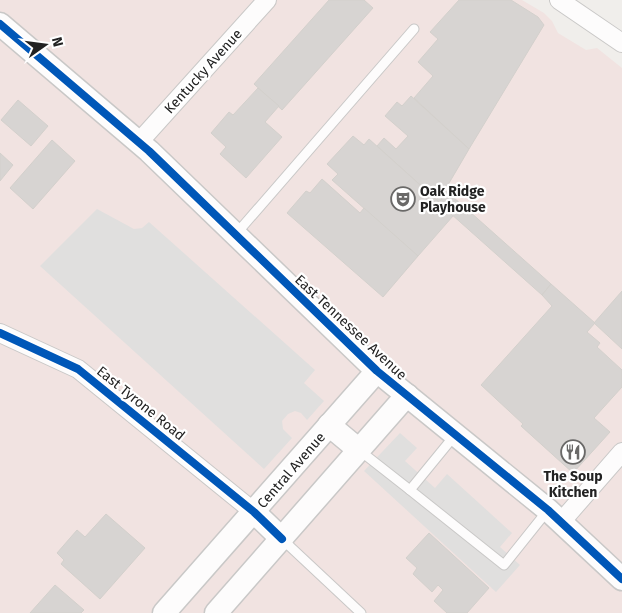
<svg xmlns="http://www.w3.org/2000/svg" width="622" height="613" viewBox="0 0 622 613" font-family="'Fira Sans',sans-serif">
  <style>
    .commercial { fill: #f1e3e1 }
    .parking { fill: #e0dfde }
    .building { fill: #d7d4d2; stroke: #d3d0cc }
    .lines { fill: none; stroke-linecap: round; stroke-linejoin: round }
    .service-casing { stroke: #c9c8c7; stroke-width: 11 }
    .minor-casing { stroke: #c9c8c7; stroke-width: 20 }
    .tertiary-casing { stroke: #c9c8c7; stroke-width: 25 }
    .service { stroke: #fdfcfc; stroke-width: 9 }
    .minor { stroke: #fdfcfc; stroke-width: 18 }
    .tertiary { stroke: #fdfcfc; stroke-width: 22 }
    .cycleway-casing { stroke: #fff; stroke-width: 11 }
    .cycleway { stroke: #0057b8; stroke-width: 8 }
    .labels { text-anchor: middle; stroke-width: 4.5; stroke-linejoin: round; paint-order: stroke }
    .street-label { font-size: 14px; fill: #222; stroke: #fff }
    .poi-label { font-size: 14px; font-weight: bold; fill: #222; stroke: #fff; text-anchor: start }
  </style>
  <rect width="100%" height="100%" fill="#f0eeeb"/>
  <!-- commercial -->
  <polygon class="commercial" points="0,0 522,0 544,13 552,21 558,33 586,50 597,48 622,68 622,613 0,613"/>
  <!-- parking -->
  <g class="parking">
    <polygon points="97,209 134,229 142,228 149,222 315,370 304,383 324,401 307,420 301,413 295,411 288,414 282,421 283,429 292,438 264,469 40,266"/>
    <polygon points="400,433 417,448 405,461 435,488 447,474 512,533 500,547 520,565 496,592 364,471"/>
  </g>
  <!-- building -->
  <g class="building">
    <polygon points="329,0 364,0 373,8 282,110 254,84"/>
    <polygon points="459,0 511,0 538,17 544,25 469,149 414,98 433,76 418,62 438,39 430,32"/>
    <polygon points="258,88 279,106 265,122 282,137 246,178 220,154 226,147 211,133 229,112 233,115"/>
    <polygon points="411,96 469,149 445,190 448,193 439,202 377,146 384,138 396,149 408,136 385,116 397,102 402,106"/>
    <polygon points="18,100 48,126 31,146 1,120"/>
    <polygon points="353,136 364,145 369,139 439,202 448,193 460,203 450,213 453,216 418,256 332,180 338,174 327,164"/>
    <polygon points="52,140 75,161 33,209 10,188"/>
    <polygon points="0,153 13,165 0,181"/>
    <polygon points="322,179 360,213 364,208 418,256 383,297 287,213 306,191 310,193"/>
    <polygon points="460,203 551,284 542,295 450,213"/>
    <polygon points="551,284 595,323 587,332 600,343 597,347 622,370 622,387 594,418 610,432 573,473 521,426 523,424 481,385 552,306 542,295"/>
    <polygon points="622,291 622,349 594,323"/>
    <polygon points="106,514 145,548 100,599 61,564 64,560 57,553 77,530 85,537"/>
    <polygon points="429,533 489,588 467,613 447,613 434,601 443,590 438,585 432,592 413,574 417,568 406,558"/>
    <polygon points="55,585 84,610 81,613 30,613"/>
  </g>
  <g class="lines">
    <!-- service casing -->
    <g class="service-casing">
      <g id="service">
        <polyline points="236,234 414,29"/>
        <polyline points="455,435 410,490 504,565 548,510"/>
        <polyline points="359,450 410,490"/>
        <polyline points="283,540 361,613"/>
      </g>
    </g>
    <!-- minor casing -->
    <g class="minor-casing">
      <g id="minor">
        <polyline points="559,0 622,43"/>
        <polyline points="139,142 267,0"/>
        <polyline points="0,333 78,369 254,512"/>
        <polyline points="561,522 622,452"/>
      </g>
    </g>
    <!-- tertiary casing -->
    <g class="tertiary-casing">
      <g id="tertiary">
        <polyline points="0,24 149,151 377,371 548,510 622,579"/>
        <polyline points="329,425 359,450"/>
        <polyline points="254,512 282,539"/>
        <polyline points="164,613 377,371"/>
        <polyline points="216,613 407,395"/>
      </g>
    </g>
    <!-- service -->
    <use href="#service" class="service"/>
    <!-- minor -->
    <use href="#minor" class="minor"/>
    <!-- tertiary -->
    <use href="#tertiary" class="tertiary"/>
    <!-- cycleway casing -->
    <g class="cycleway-casing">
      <g id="cycleway">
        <polyline points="0,24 149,151 377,371 548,510 622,579"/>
        <polyline points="0,333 78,369 254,512 282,539"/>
      </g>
    </g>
    <!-- cycleway -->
    <use href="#cycleway" class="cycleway"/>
  </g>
  <!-- icons -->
  <defs>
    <g id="theatre-ring" transform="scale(1.25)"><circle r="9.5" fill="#fff" stroke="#6a6968" stroke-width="1.5"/><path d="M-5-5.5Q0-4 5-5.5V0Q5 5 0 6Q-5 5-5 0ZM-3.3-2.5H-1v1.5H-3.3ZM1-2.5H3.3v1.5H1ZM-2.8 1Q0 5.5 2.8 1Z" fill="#6a6968"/></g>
    <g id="restaurant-ring" transform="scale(1.25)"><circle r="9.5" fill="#fff" stroke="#6a6968" stroke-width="1.5"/><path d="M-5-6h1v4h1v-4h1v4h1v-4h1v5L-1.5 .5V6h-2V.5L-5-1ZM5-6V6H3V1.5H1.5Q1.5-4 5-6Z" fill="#6a6968"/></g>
  </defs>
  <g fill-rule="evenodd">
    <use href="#theatre-ring" x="403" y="199"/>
    <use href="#restaurant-ring" x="573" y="452"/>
  </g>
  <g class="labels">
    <!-- street labels -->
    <g class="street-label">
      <text transform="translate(203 71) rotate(-48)" y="5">Kentucky Avenue</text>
      <text transform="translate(351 327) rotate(43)" y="5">East Tennessee Avenue</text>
      <text transform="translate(141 403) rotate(39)" y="5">East Tyrone Road</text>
      <text transform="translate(291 470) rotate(-49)" y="5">Central Avenue</text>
    </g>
    <!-- poi labels -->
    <g class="poi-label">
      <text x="420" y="196">Oak Ridge<tspan x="420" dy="16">Playhouse</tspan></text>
      <text x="573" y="481" text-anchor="middle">The Soup<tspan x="573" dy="16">Kitchen</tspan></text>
    </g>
  </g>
  <!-- north arrow -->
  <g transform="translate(45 45) rotate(76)" stroke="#ffffff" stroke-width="4" paint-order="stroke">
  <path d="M0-4L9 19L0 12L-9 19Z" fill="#222222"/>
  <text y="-8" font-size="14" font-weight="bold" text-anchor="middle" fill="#222222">N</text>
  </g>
</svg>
